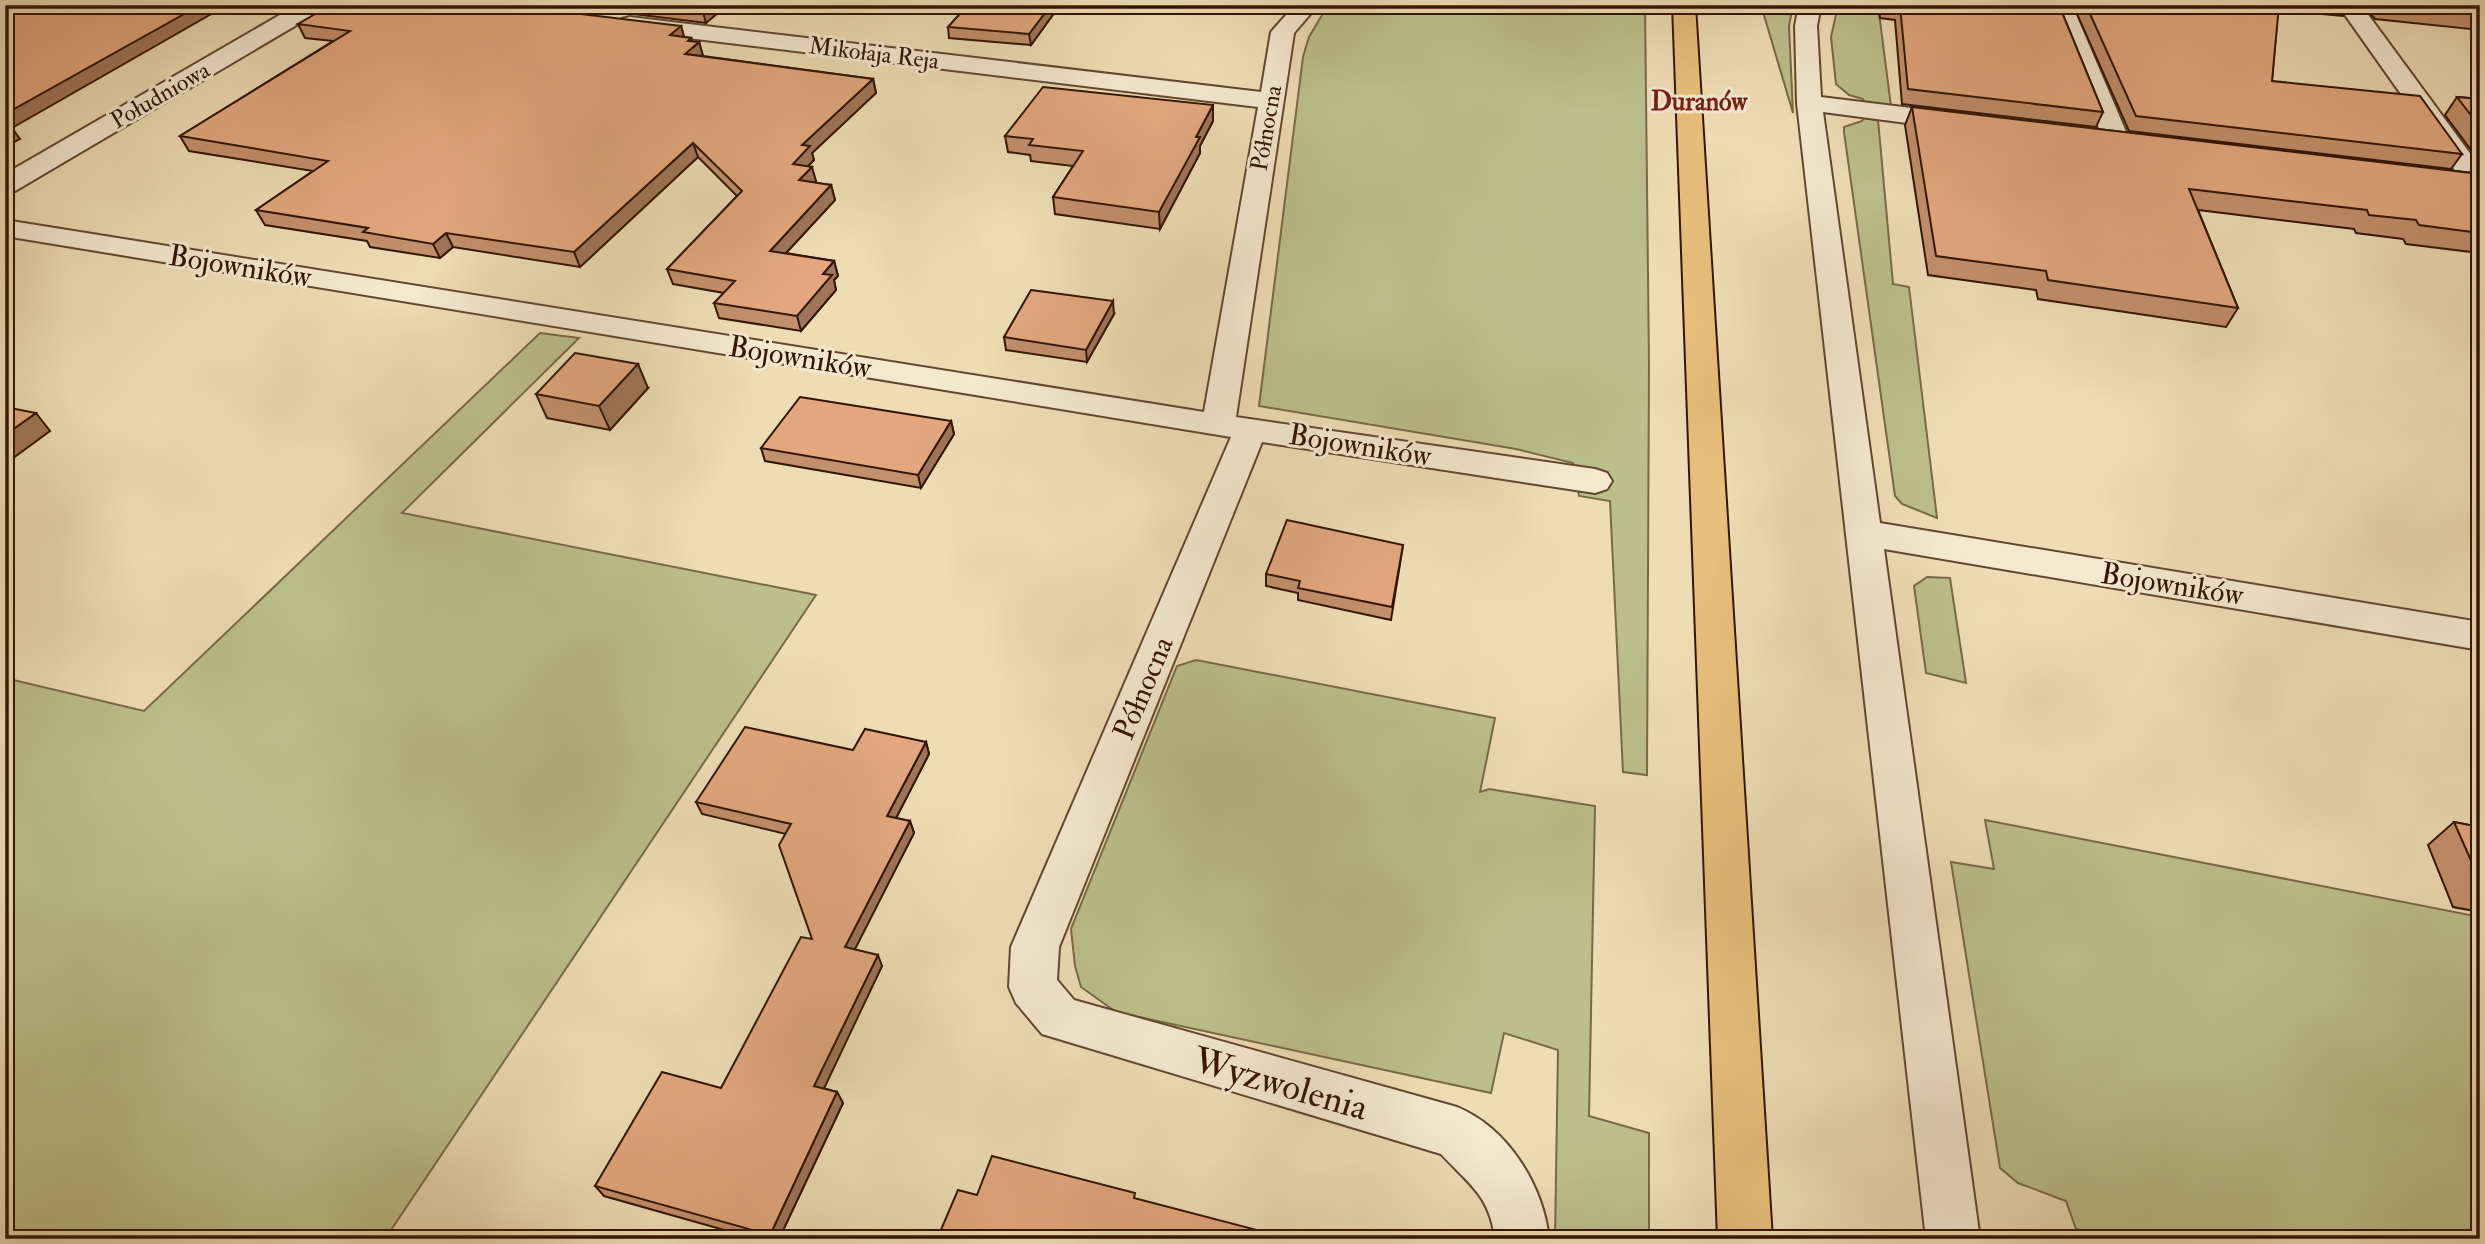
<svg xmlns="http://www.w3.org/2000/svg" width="2485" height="1244" viewBox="0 0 2485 1244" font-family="'IM FELL Double Pica',serif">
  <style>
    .green { fill: #bcbf8b; stroke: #786a47; stroke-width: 2 }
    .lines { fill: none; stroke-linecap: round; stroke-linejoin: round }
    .street-casing { stroke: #624730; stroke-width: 4 }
    .primary-casing { stroke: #331503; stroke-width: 4 }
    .street { fill: #f4e8cf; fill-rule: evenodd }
    .primary { fill: #e7be7a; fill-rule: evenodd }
    .wall { fill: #c2906c; stroke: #331503; stroke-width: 2 }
    .shaded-wall { fill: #9e7558; stroke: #331503; stroke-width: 2 }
    .building { fill: #e2a77e; stroke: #331503; stroke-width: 2 }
    .labels { text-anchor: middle; stroke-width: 6; stroke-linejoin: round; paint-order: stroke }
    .far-street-label { font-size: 24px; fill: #331503; stroke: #f4e8cf }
    .far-neighbourhood-label { font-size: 26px; font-weight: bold; fill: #7a1f14; stroke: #f4e8cf }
    .street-label { font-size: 30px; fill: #331503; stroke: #f4e8cf }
    .near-street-label { font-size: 37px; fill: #331503; stroke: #f4e8cf }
  </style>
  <rect width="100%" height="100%" fill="#eedcb5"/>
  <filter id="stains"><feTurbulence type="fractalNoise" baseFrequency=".00286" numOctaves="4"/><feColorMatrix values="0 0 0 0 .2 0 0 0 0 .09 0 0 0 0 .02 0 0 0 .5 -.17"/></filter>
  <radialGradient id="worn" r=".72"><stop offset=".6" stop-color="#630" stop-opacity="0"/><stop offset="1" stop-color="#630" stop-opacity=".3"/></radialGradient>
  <!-- green -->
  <g class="green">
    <polygon points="1328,5 1645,5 1649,365 1647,775 1623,772 1610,501 1579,496 1573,463 1516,449 1259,406 1303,57 1309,37"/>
    <polygon points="1761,5 1793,5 1789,26 1793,113"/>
    <polygon points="1838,5 1878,5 1891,106 1864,103 1863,99 1849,95 1836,84 1831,37"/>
    <polygon points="1864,118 1878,120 1893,284 1909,287 1937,518 1902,504 1895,496 1844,132 1844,127 1862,121"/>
    <polygon points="540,333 579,338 402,513 816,595 385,1239 5,1239 5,678 144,711"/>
    <polygon points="1927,577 1950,578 1966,683 1926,673 1914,586"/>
    <polygon points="1196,660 1495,718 1480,792 1489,789 1595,806 1589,1116 1649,1133 1649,1239 1555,1239 1558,1050 1504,1033 1491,1093 1116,1012 1081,987 1075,966 1071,929 1177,666"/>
    <polygon points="1985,820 2480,917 2480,1239 2121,1239 2076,1229 2066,1201 2018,1183 2000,1168 1951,862 1994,869"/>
  </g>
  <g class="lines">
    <!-- street casing -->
    <g class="street-casing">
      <g id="street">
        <polygon points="297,5 325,5 322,10 15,191 5,193 5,174"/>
        <path d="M1295,5h23l-24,28 -58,384 359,52 12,4 5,8 -5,8 -12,4 -333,-51 -203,505 -2,33 17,20 383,107c51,21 86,78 92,132h-54c-5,-43 -26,-55 -54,-85l-399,-120 -26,-31 -7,-16 2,-40 220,-510 -1226,-201v-16l1199,192 54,-305 -628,-76 -8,-2 -3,-5 3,-5 8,-2 631,75 10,-60z"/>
        <polygon points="1799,5 1821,5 1817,26 1821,97 1960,114 1969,117 1973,122 1969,127 1960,130 1823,112 1880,523 2480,622 2480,650 1884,549 1980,1239 1926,1239 1797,103 1795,26"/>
        <polygon points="2050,5 2072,5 2130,141 2126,146 2117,149 2108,146 2104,141"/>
        <polygon points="2338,5 2361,5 2480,167 2480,191 2468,189"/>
      </g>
    </g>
    <!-- primary casing -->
    <g class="primary-casing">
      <polygon id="primary" points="1673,5 1695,5 1772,1239 1718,1239"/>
    </g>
    <!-- street -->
    <use href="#street" class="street"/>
    <!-- primary -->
    <use href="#primary" class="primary"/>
  </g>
  <!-- wall -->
  <g class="wall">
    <polygon points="561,5 727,5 706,23"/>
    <polygon points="968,5 1060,5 1031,45 949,38 948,27"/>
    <polygon points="1878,5 2059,5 2103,112 2096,127 1902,104 1895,20 1880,18"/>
    <polygon points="2073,5 2349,5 2343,16 2278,10 2272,81 2462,154 2451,169 2129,131"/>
    <polygon points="2363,5 2480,5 2480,30 2375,19"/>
    <polygon points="298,24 681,26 684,37 691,38 692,42 699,42 703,56 873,79 876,93 812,153 814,160 808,166 816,181 814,183 831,185 835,200 786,253 834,261 838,276 834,280 836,290 801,331 719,318 714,303 724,293 673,284 667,269 737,196 698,157 580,267 453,247 440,258 370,247 367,241 265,225 256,210 313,171 189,151 180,136 333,41 305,38"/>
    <polygon points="2457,97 2480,99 2480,162 2445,115"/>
    <polygon points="1213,105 1213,121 1200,146 1200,153 1160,229 1055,214 1053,197 1073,166 1031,161 1030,155 1008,152 1005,136"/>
    <polygon points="1912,107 2480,174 2480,253 2406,244 2403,239 2356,233 2354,229 2198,210 2238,308 2226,327 2038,299 2036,290 1928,275 1905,125"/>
    <polygon points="1114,314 1087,362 1006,350 1004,337"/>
    <polygon points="648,388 610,430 547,418 536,394"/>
    <polygon points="951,421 954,434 921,488 765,461 761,448"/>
    <polygon points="1403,545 1391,620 1298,600 1298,593 1266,586 1266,574"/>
    <polygon points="926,742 929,754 896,818 910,821 914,833 854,949 882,966 823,1088 837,1092 843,1103 779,1239 756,1239 604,1196 595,1186 721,1088 812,939 786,834 702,814 696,802"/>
    <polygon points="2454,822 2480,827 2480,912 2453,907 2428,845"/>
  </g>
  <!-- shaded-wall -->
  <g class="shaded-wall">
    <polygon points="200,5 227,5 12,128 20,139 5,147 5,114"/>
    <polygon points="708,5 727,5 706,23 702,9"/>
    <polygon points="1051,5 1060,5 1031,45 1029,34"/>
    <polygon points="681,26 685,40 670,35"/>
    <polygon points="691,38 694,47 699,42 703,56 685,54 688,41"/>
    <polygon points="873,79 876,93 812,153 814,160 796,178 793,164 802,145"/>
    <polygon points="1213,105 1213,121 1200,146 1200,153 1160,229 1159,212 1196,137"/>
    <polygon points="693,143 698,157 580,267 574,252"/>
    <polygon points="812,167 816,181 803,195 799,180"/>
    <polygon points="831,185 835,200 774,266 770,251"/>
    <polygon points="446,233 453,247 440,258 433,244"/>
    <polygon points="834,261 838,276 834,280 836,290 801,331 797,316 823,274"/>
    <polygon points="1113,301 1114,314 1087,362 1086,350"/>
    <polygon points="638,364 648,388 610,430 599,406"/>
    <polygon points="36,413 50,431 5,464 5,435"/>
    <polygon points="951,421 954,434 921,488 918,475"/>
    <polygon points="926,742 929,754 891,828 887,816"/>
    <polygon points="910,821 914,833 850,959 845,947"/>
    <polygon points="878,955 882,966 820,1097 814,1086"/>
    <polygon points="837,1092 843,1103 779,1239 772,1239 770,1235"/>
  </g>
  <!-- building -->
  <g class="building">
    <polygon points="5,5 200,5 5,114"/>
    <polygon points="331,5 505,5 681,26 670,35 691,38 688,41 699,42 685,54 873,79 802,145 810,146 793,164 812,167 799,180 831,185 770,251 834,261 823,274 832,275 797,316 714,303 735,281 667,269 742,191 693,143 574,252 446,233 433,244 363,232 368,228 256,210 328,161 180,136 350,31 298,24"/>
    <polygon points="667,5 708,5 702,9"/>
    <polygon points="968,5 1051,5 1029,34 948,27"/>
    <polygon points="1895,5 2059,5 2103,112 1908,89 1900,6"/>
    <polygon points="2086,5 2279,5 2272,81 2420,96 2462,154 2136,116"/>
    <polygon points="2480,5 2480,15 2383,5"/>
    <polygon points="1043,87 1213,105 1196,137 1200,137 1159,212 1053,197 1083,151 1029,145 1033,139 1005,136"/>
    <polygon points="2457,97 2480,99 2480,127"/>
    <polygon points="1912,107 2480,174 2480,233 2419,225 2416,220 2369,215 2367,210 2189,189 2238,308 2048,280 2046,271 1936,256"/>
    <polygon points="1031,290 1113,301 1086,350 1004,337"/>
    <polygon points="575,353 638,364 599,406 536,394"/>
    <polygon points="800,397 951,421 918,475 761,448"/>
    <polygon points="5,407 36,413 5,435"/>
    <polygon points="1287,520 1403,545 1392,607 1298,588 1300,581 1266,574"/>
    <polygon points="745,727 853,750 865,729 926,742 887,816 910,821 845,947 878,955 814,1086 837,1092 770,1235 595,1186 662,1072 721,1088 801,937 812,939 779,845 791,824 696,802"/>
    <polygon points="2454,822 2480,827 2480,881"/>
    <polygon points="992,1156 1135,1193 1134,1198 1291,1239 937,1239 958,1190 977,1195"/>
  </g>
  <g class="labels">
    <!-- far-street labels -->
    <g class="far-street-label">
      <text transform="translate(874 53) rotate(7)" y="8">Mikołaja Reja</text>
      <text transform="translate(160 95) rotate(-30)" y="8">Południowa</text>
      <text transform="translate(1266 128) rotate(-80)" y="8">Północna</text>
    </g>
    <!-- far-neighbourhood labels -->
    <g class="far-neighbourhood-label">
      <text x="1699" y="110">Duranów</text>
    </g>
    <!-- street labels -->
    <g class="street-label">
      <text transform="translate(240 266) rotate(9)" y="10">Bojowników</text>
      <text transform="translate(800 357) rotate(9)" y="10">Bojowników</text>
      <text transform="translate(1360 445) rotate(9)" y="10">Bojowników</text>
      <text transform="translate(2172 584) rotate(9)" y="10">Bojowników</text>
      <text transform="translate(1143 688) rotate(-67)" y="10">Północna</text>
    </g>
    <!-- near-street labels -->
    <g class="near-street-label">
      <text transform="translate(1281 1083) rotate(16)" y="13">Wyzwolenia</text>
    </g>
  </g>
  <!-- margin -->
  <rect width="2485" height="1244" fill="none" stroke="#eedcb5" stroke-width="28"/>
  <rect x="7" y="7" width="2471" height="1230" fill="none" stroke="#331503" stroke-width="3.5"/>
  <rect x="14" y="14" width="2457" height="1216" fill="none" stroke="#331503" stroke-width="2"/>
  <rect width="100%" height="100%" filter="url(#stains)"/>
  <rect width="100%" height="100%" fill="url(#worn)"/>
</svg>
